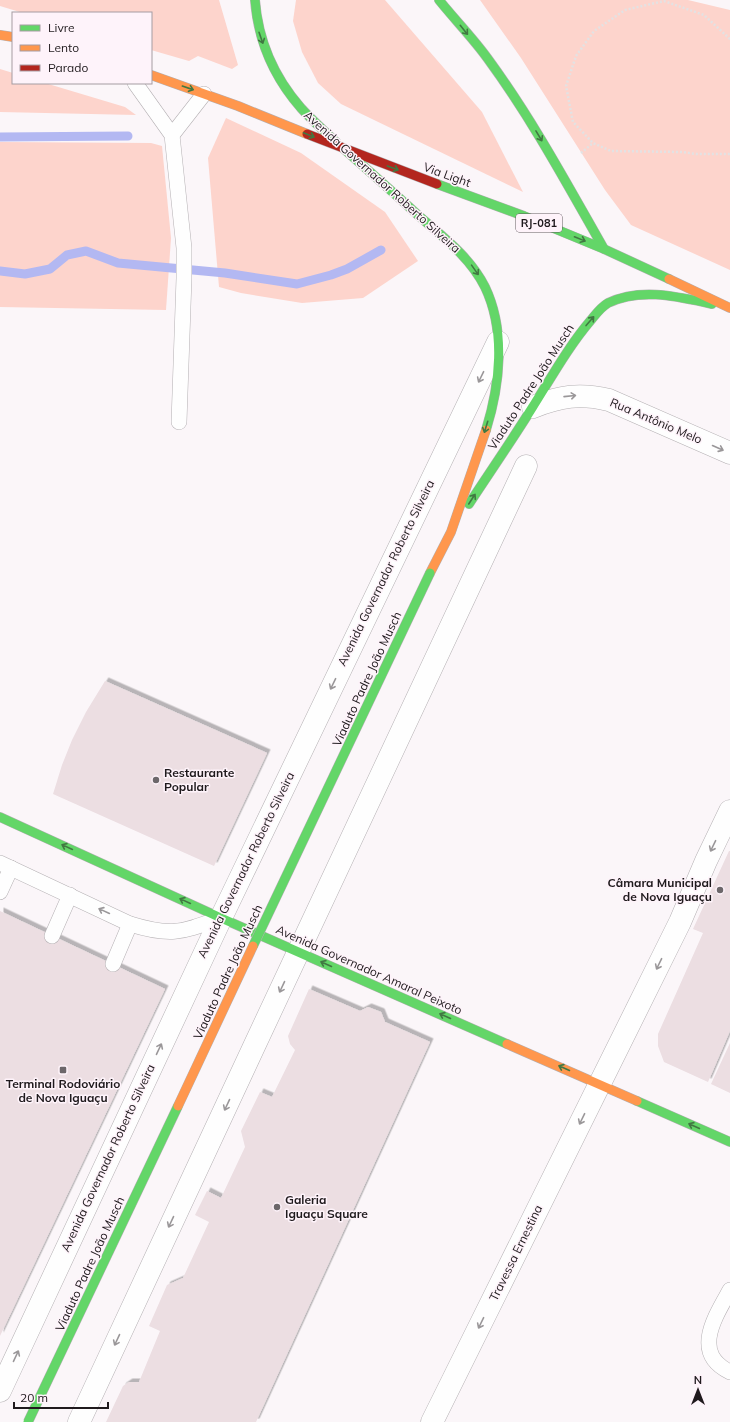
<svg xmlns="http://www.w3.org/2000/svg" width="730" height="1422" viewBox="0 0 730 1422" font-family="Mulish,sans-serif">
  <style>
    .green { fill: #fdd4cc }
    .lines { fill: none; stroke-linecap: round; stroke-linejoin: round }
    .stream { stroke: #b3b8f2; stroke-width: 9 }
    .building { fill: #ecdee2; filter: url(#shadow) }
    .lane-casing { stroke: #b4b0b3; stroke-width: 16 }
    .street-casing { stroke: #b4b0b3; stroke-width: 23 }
    .fast-casing { stroke: #b4b0b3; stroke-width: 10 }
    .slow-casing { stroke: #b4b0b3; stroke-width: 10 }
    .jam-casing { stroke: #b4b0b3; stroke-width: 10 }
    .path { stroke: #e3e2e3; stroke-width: 2.5; stroke-dasharray: 2 2; stroke-linecap: butt }
    .lane { stroke: #fefefe; stroke-width: 15 }
    .street { stroke: #fefefe; stroke-width: 22 }
    .fast { stroke: #63d668; stroke-width: 9 }
    .slow { stroke: #ff974d; stroke-width: 9 }
    .jam { stroke: #b3261e; stroke-width: 9 }
    .fast-bridge-casing { stroke: #b4b0b3; stroke-width: 10; stroke-linecap: butt }
    .slow-bridge-casing { stroke: #b4b0b3; stroke-width: 10; stroke-linecap: butt }
    .fast-bridge { stroke: #63d668; stroke-width: 9 }
    .slow-bridge { stroke: #ff974d; stroke-width: 9 }
    .oneway { stroke: #417842 }
    .oneway2 { stroke: #9a9799 }
    .poi-dot { fill: #6c676a; stroke: #fef3fa; stroke-width: 1.5 }
    .labels { text-anchor: middle; stroke-width: 3; stroke-linejoin: round; paint-order: stroke }
    .shield { fill: #fef3fa; stroke: #625b5f; stroke-width: 1 }
    .shield-label { font-size: 11px; font-weight: bold; fill: #1f1a1d }
    .street-label { font-size: 12px; fill: #1f1a1d; stroke: #fef3fa }
    .poi-label { font-size: 12px; font-weight: bold; fill: #1f1a1d; stroke: #fef3fa; text-anchor: start }
  </style>
  <defs>
    <filter id="shadow"><feDropShadow dx="3.5" dy="-3.5" stdDeviation="0" flood-color="#0004"/></filter>
  </defs>
  <rect width="100%" height="100%" fill="#fbf6f9"/>
  <!-- green -->
  <g class="green">
    <polygon points="0,0 219,0 238,65 232,69 198,56 189,61 151,50 151,13 23,13 0,6"/>
    <polygon points="296,0 385,0 482,112 523,192 341,104 318,83 302,52 293,21"/>
    <polygon points="480,0 688,0 730,10 730,270 631,225 605,190 521,58"/>
    <polygon points="0,69 13,73 13,83 45,83 125,107 136,115 0,112"/>
    <polygon points="226,118 301,153 385,212 418,261 363,298 302,303 241,293 219,287 208,158"/>
    <polygon points="0,142 151,143 162,146 171,238 166,310 0,307"/>
  </g>
  <g class="lines">
    <!-- stream -->
    <g class="stream">
      <polyline points="0,137 128,136"/>
      <polyline points="0,271 25,274 50,269 67,255 86,251 118,263 225,273 297,284 331,275 347,269 381,250"/>
    </g>
  </g>
  <!-- building -->
  <g class="building">
    <polygon points="105,681 267,753 214,866 53,794 62,765 72,740 86,712"/>
    <polygon points="729,851 730,851 730,1031 708,1082 664,1062 658,1046 658,1034 703,933 693,929"/>
    <polygon points="0,911 165,989 0,1336"/>
    <polygon points="309,989 360,1011 368,1007 381,1012 385,1022 430,1042 256,1422 106,1422 123,1386 129,1382 139,1382 160,1331 149,1326 167,1285 183,1278 209,1222 195,1215 207,1191 221,1198 245,1147 241,1131 260,1092 272,1097 295,1050 290,1044 288,1036"/>
    <polygon points="730,1043 730,1093 711,1084"/>
  </g>
  <g class="lines">
    <!-- lane casing -->
    <g class="lane-casing">
      <g id="lane">
        <polyline points="135,83 172,135 184,248 184,278 179,422"/>
        <polyline points="172,135 204,94"/>
        <path d="M0,863l130,61c42,13 52,8 91,-6"/>
        <polyline points="0,892 11,868"/>
        <polyline points="52,936 70,895"/>
        <polyline points="113,964 130,924"/>
        <path d="M730,1290c-15,27 -39,63 0,82"/>
      </g>
    </g>
    <!-- street casing -->
    <g class="street-casing">
      <g id="street">
        <path d="M533,407c27,-11 47,-14 76,-7l121,53"/>
        <polyline points="0,1391 221,918 498,342"/>
        <path d="M79,1422c148,-319 298,-638 447,-956"/>
        <polyline points="432,1422 680,922 706,861 730,811"/>
      </g>
    </g>
    <!-- fast casing -->
    <g class="fast-casing">
      <g id="fast">
        <path d="M255,0c3,40 19,77 46,108 11,12 23,23 35,34"/>
        <path d="M439,0c16,20 34,38 49,59 44,60 79,125 116,190"/>
        <path d="M344,149c25,22 50,44 75,67 24,21 51,41 66,71 21,44 15,98 1,143"/>
        <polyline points="437,184 524,216 604,249 669,279"/>
        <path d="M469,504c21,-32 43,-64 63,-96 19,-30 36,-61 59,-88 5,-6 10,-13 17,-17 33,-16 71,-6 104,1"/>
        <polyline points="0,817 221,918 507,1044"/>
        <polyline points="637,1101 730,1142"/>
      </g>
    </g>
    <!-- slow casing -->
    <g class="slow-casing">
      <g id="slow">
        <polyline points="0,35 13,37"/>
        <polyline points="151,75 238,106 307,134"/>
        <polyline points="669,279 730,308"/>
        <polyline points="430,573 451,532 486,430"/>
        <polyline points="507,1044 637,1101"/>
      </g>
    </g>
    <!-- jam casing -->
    <g class="jam-casing">
      <polyline id="jam" points="307,134 437,184"/>
    </g>
    <!-- path -->
    <g class="path">
      <polyline points="730,39 704,15 664,1 625,10 594,31 576,56 566,86 573,122 593,143 611,151 682,152 696,154 730,154"/>
      <polyline points="581,153 593,143"/>
    </g>
    <!-- lane -->
    <use href="#lane" class="lane"/>
    <!-- street -->
    <use href="#street" class="street"/>
    <!-- fast -->
    <use href="#fast" class="fast"/>
    <!-- slow -->
    <use href="#slow" class="slow"/>
    <!-- jam -->
    <use href="#jam" class="jam"/>
    <!-- fast-bridge casing -->
    <g class="fast-bridge-casing">
      <g id="fast-bridge">
        <polyline points="253,946 430,573"/>
        <polyline points="28,1422 178,1106"/>
      </g>
    </g>
    <!-- slow-bridge casing -->
    <g class="slow-bridge-casing">
      <polyline id="slow-bridge" points="178,1106 253,946"/>
    </g>
    <!-- fast-bridge -->
    <use href="#fast-bridge" class="fast-bridge"/>
    <!-- slow-bridge -->
    <use href="#slow-bridge" class="slow-bridge"/>
  </g>
  <!-- one-way arrows -->
  <defs><path id="oneway-shaft" d="M-6 0H5M1.5-3L5.5 0L1.5 3" fill="none" stroke-width="1.6" stroke-linecap="round" stroke-linejoin="round"/></defs>
  <g class="oneway">
    <use href="#oneway-shaft" transform="translate(464 30) rotate(51)"/>
    <use href="#oneway-shaft" transform="translate(261 38) rotate(71)"/>
    <use href="#oneway-shaft" transform="translate(188 88) rotate(19)"/>
    <use href="#oneway-shaft" transform="translate(309 135) rotate(22)"/>
    <use href="#oneway-shaft" transform="translate(539 136) rotate(59)"/>
    <use href="#oneway-shaft" transform="translate(393 168) rotate(20)"/>
    <use href="#oneway-shaft" transform="translate(580 239) rotate(22)"/>
    <use href="#oneway-shaft" transform="translate(475 270) rotate(55)"/>
    <use href="#oneway-shaft" transform="translate(590 321) rotate(-49)"/>
    <use href="#oneway-shaft" transform="translate(486 427) rotate(107)"/>
    <use href="#oneway-shaft" transform="translate(472 499) rotate(-57)"/>
    <use href="#oneway-shaft" transform="translate(67 847) rotate(-155)"/>
    <use href="#oneway-shaft" transform="translate(185 901) rotate(-155)"/>
    <use href="#oneway-shaft" transform="translate(326 964) rotate(-156)"/>
    <use href="#oneway-shaft" transform="translate(445 1016) rotate(-156)"/>
    <use href="#oneway-shaft" transform="translate(564 1068) rotate(-156)"/>
    <use href="#oneway-shaft" transform="translate(694 1126) rotate(-156)"/>
  </g>
  <g class="oneway2">
    <use href="#oneway-shaft" transform="translate(481 377) rotate(116)"/>
    <use href="#oneway-shaft" transform="translate(570 396) rotate(-6)"/>
    <use href="#oneway-shaft" transform="translate(718 448) rotate(24)"/>
    <use href="#oneway-shaft" transform="translate(333 684) rotate(116)"/>
    <use href="#oneway-shaft" transform="translate(713 846) rotate(116)"/>
    <use href="#oneway-shaft" transform="translate(104 911) rotate(-155)"/>
    <use href="#oneway-shaft" transform="translate(659 964) rotate(116)"/>
    <use href="#oneway-shaft" transform="translate(282 987) rotate(115)"/>
    <use href="#oneway-shaft" transform="translate(159 1049) rotate(-65)"/>
    <use href="#oneway-shaft" transform="translate(227 1105) rotate(115)"/>
    <use href="#oneway-shaft" transform="translate(582 1119) rotate(116)"/>
    <use href="#oneway-shaft" transform="translate(171 1222) rotate(115)"/>
    <use href="#oneway-shaft" transform="translate(481 1323) rotate(116)"/>
    <use href="#oneway-shaft" transform="translate(117 1340) rotate(115)"/>
    <use href="#oneway-shaft" transform="translate(16 1356) rotate(-65)"/>
  </g>
  <!-- markers -->
  <g class="poi-dot">
    <circle cx="156" cy="780" r="4"/>
    <circle cx="720" cy="890" r="4"/>
    <rect x="59" y="1066" width="8" height="8" rx="2"/>
    <circle cx="277" cy="1207" r="4"/>
  </g>
  <g class="labels">
    <!-- shield labels -->
    <rect class="shield" x="516" y="214" width="46" height="18" rx="3"/>
    <g class="shield-label">
      <text x="539" y="227">RJ-081</text>
    </g>
    <!-- street labels -->
    <g class="street-label">
      <text transform="translate(447 175) rotate(20)" y="4">Via Light</text>
      <text transform="translate(382 182) rotate(42)" y="4">Avenida Governador Roberto Silveira</text>
      <text transform="translate(531 387) rotate(-57)" y="4">Viaduto Padre João Musch</text>
      <text transform="translate(656 421) rotate(23)" y="4">Rua Antônio Melo</text>
      <text transform="translate(386 573) rotate(-64)" y="4">Avenida Governador Roberto Silveira</text>
      <text transform="translate(367 679) rotate(-65)" y="4">Viaduto Padre João Musch</text>
      <text transform="translate(246 865) rotate(-64)" y="4">Avenida Governador Roberto Silveira</text>
      <text transform="translate(369 970) rotate(24)" y="4">Avenida Governador Amaral Peixoto</text>
      <text transform="translate(228 972) rotate(-65)" y="4">Viaduto Padre João Musch</text>
      <text transform="translate(108 1158) rotate(-65)" y="4">Avenida Governador Roberto Silveira</text>
      <text transform="translate(516 1253) rotate(-64)" y="4">Travessa Ernestina</text>
      <text transform="translate(90 1264) rotate(-65)" y="4">Viaduto Padre João Musch</text>
    </g>
    <!-- poi labels -->
    <g class="poi-label">
      <text x="164" y="777">Restaurante<tspan x="164" dy="14">Popular</tspan></text>
      <text x="712" y="887" text-anchor="end">Câmara Municipal<tspan x="712" dy="14">de Nova Iguaçu</tspan></text>
      <text x="63" y="1088" text-anchor="middle">Terminal Rodoviário<tspan x="63" dy="14">de Nova Iguaçu</tspan></text>
      <text x="285" y="1204">Galeria<tspan x="285" dy="14">Iguaçu Square</tspan></text>
    </g>
  </g>
  <!-- legend -->
  <rect x="12" y="12" width="140" height="72" fill="#fef3fa" stroke="#a59ca2"/>
  <rect x="20" y="25" width="20" height="6" fill="#63d668" stroke="#a59ca2"/>
  <text x="48" y="32" font-size="12" fill="#1f1a1d">Livre</text>
  <rect x="20" y="45" width="20" height="6" fill="#ff974d" stroke="#a59ca2"/>
  <text x="48" y="52" font-size="12" fill="#1f1a1d">Lento</text>
  <rect x="20" y="65" width="20" height="6" fill="#b3261e" stroke="#a59ca2"/>
  <text x="48" y="72" font-size="12" fill="#1f1a1d">Parado</text>
  <!-- north arrow -->
  <g transform="translate(698 1390)" stroke="#fef3fa" stroke-width="3" paint-order="stroke">
  <path d="M0-3L7 15L0 10L-7 15Z" fill="#1f1a1d"/>
  <text y="-6" font-size="11" font-weight="bold" text-anchor="middle" fill="#1f1a1d">N</text>
  </g>
  <!-- scale -->
  <path d="M14 1402v6h94v-6" fill="none" stroke="#1f1a1d" stroke-width="2"/>
  <text x="20" y="1402" font-size="12" fill="#1f1a1d" stroke="#fef3fa" stroke-width="3" paint-order="stroke">20 m</text>
</svg>
